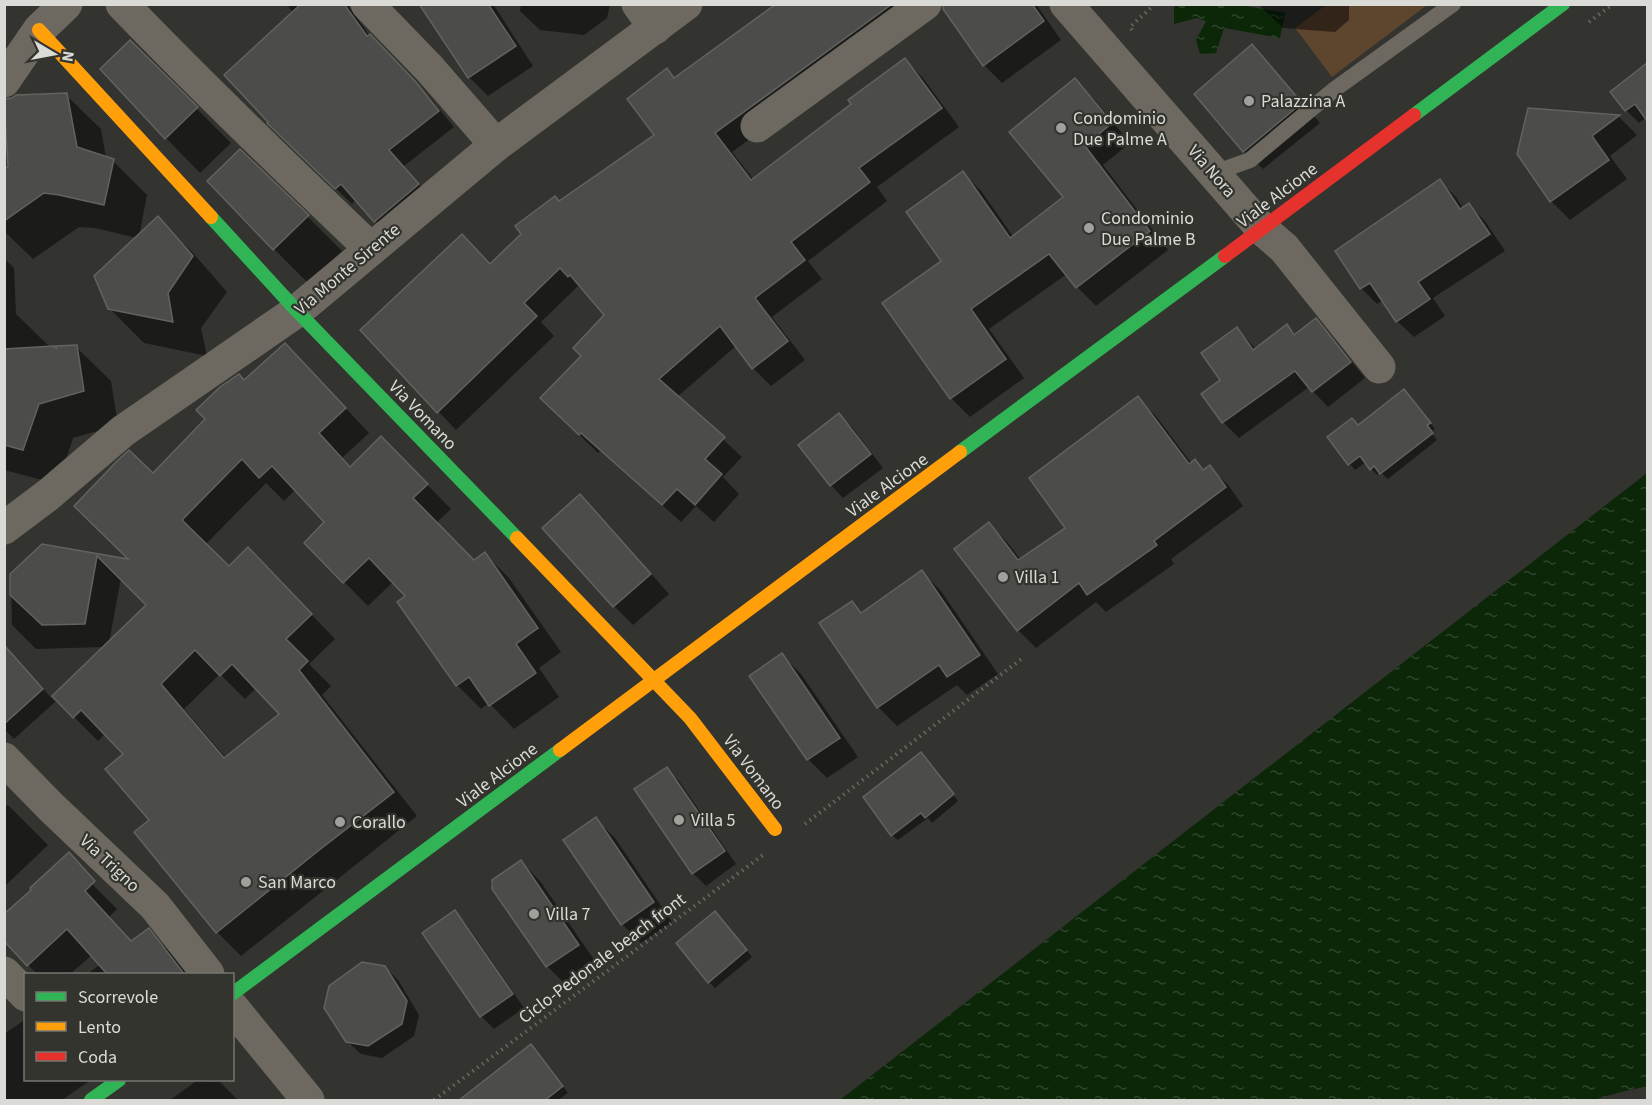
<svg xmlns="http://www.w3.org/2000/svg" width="1652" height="1105" viewBox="0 0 1652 1105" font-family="'Source Sans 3',sans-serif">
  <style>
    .pitch { fill: #5e452d }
    .water { fill: url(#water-ripples) }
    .pier { fill: #33332f }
    .shadow { fill: #0007; fill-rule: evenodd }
    .building { fill: #4c4d4a; stroke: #62635f; stroke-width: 1.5; fill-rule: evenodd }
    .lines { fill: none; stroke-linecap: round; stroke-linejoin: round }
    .path { stroke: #6a6863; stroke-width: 4; stroke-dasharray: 1.5 4.5; stroke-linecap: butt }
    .lane { stroke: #6d6961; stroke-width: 16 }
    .street { stroke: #6d6961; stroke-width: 33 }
    .fast { stroke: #30b455; stroke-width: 14 }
    .slow { stroke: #ff9f0a; stroke-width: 14 }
    .jam { stroke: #e5322d; stroke-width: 14 }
    .poi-dot { fill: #a0a09c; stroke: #34342e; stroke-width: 2 }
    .labels { text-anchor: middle; stroke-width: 4.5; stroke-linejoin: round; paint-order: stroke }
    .poi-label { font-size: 18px; fill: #dadad7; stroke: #34342e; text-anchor: start }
    .street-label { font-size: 18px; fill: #dadad7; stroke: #34342e }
  </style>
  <defs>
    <pattern id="water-ripples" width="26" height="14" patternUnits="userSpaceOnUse" patternTransform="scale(1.5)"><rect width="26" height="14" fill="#0b2708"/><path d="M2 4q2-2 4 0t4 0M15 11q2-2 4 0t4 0" fill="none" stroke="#2e462b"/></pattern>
  </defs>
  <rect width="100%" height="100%" fill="#33332f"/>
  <!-- pitch -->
  <polygon class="pitch" points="1326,5 1326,4 1427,5 1332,77 1295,28"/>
  <!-- water -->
  <g class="water">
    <polygon points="1177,5 1241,5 1285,13 1280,38 1224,28 1216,53 1200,54 1196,40 1206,21 1197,18 1174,24 1174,7"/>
    <polygon points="1647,473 1647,1100 840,1100"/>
  </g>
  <!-- pier -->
  <polygon class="pier" points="1647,1086 1647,1100 1593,1100 1621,1092"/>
  <!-- shadow -->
  <g class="shadow">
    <polygon points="287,4 347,4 370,36 431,99 454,127 404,166 433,201 391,237 356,200 352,204 285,139 293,13"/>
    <polygon points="420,4 493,4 533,66 488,96 469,77"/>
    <polygon points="521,4 610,4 607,18 584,35 540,30 520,11"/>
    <polygon points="779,4 935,4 732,152 754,180 853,104 905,60 923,78 959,127 877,187 887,201 808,261 822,279 772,317 805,360 771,386 753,368 736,346 677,397 742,457 723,477 739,494 714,522 696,506 681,522 601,450 598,453 542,398 583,356 606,315 578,286 541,322 554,336 456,430 438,411 491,265 559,203 656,135 667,70 675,79"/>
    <polygon points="945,4 1036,4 1061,40 1002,83 984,65"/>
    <polygon points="1258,4 1349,4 1349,20 1335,32 1283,28"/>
    <polygon points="130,42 231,143 200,173 166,138 102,69"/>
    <polygon points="1251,46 1270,65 1320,123 1263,169 1244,151"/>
    <polygon points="1648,65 1648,118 1647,117 1639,123 1626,110 1612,92"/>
    <polygon points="1075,80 1094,99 1130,143 1103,165 1168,250 1096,306 1077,287 1067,274 989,329 1024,378 970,417 951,398 943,261 963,173 982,192 1014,238 1065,198"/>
    <polygon points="66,95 101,129 106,158 113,161 147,195 139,237 158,219 193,253 227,292 201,328 207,356 144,343 109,308 137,238 95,228 79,227 33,259 4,231 4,171"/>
    <polygon points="1530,109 1619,117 1637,135 1610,156 1627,179 1570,220 1551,201"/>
    <polygon points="1440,181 1456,197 1463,208 1469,205 1485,221 1505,251 1433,298 1445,316 1414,337 1397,321 1384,300 1377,304 1361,288 1337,251"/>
    <polygon points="307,216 342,251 308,283 274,249"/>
    <polygon points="4,258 14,268 16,314 51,348 57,352 76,347 111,381 118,425 73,438 58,484 4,470"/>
    <polygon points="1316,320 1331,336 1365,378 1328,407 1309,387 1239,438 1223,422 1222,381 1237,329 1256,349 1286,326 1296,335"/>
    <path d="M308,368l61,65 -27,25 9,10 30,-30 70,71 -15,14 38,39 11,-8 24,24 52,74 -22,16 20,29 -45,32 -25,-26 -8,6 -24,-24 -49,-89 -15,-14 -25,24 -62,-63 20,-21 -30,-33 -12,12 -18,-18 -61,62 24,23 43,5 63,66 -26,25 22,22 -9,9 95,121 -176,140 -24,-24 -66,-112 -26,-65 -20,-21 -7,7 -24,-24 31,-70 -69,2 -24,-24 -1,-51 32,-28 89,15 21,-85 92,-95zM121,578l27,27 -39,38zM220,674l25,25 11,-11 26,26 -56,44 -42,-49z"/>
    <polygon points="1410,397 1435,429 1431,432 1437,440 1388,479 1380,472 1377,475 1366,462 1355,470 1350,464 1359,426"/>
    <polygon points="1137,398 1156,416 1192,464 1195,461 1205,471 1209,467 1228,485 1243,506 1171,559 1174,564 1106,612 1096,602 1036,648 1018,630 989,524 1008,543 1021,560 1067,528"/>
    <polygon points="839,415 852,427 883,468 843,498 831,485"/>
    <polygon points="580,496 599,515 669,594 633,625 614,606 545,528"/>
    <polygon points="922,572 941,591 998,674 967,695 957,685 897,726 878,707 852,603 863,613"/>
    <polygon points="4,645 55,702 14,739 4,729"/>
    <polygon points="782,655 801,674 858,757 827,778 808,759 751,677"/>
    <polygon points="926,760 958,801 932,823 928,818 898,840 892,835"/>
    <polygon points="666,769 679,781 736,864 706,886 693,873"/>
    <polygon points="8,805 48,845 4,887 4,808"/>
    <polygon points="596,819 615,838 672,922 641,943 622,924"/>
    <polygon points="65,857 117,909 109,917 132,942 148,930 174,956 189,974 87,974 101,964 92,955 70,974 37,974 28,965"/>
    <polygon points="521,862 540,881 597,964 566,985 547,966 490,884"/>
    <polygon points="455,912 467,925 524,1008 494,1029 481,1016"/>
    <polygon points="721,919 752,957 715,988 709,982"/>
    <polygon points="385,967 398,980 419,1015 414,1036 382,1058 361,1054 347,1041"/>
    <polygon points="26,1019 26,1080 91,1080 62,1100 4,1100 4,1034"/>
    <polygon points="537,1052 568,1093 558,1100 475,1100"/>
    <polygon points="198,1080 220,1082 238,1100 170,1100"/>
  </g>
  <!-- building -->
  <g class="building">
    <polygon points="301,4 344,4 367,36 370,34 415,81 439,111 389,150 419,184 374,222 341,184 335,189 267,123 268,122 224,75"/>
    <polygon points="419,4 488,4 516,46 468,78"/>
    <polygon points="776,4 892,4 715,133 751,180 851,104 848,100 905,58 942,108 859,168 870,182 791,242 805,260 755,298 788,341 752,369 720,326 659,379 725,437 705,459 722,474 695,505 677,489 662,505 581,433 579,435 540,398 581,356 573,348 604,315 570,275 568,277 560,268 524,303 537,316 437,413 360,330 462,234 490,264 521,234 515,226 555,196 559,201 654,135 627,99 667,68 674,78"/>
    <polygon points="943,4 1032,4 1044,21 983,66 943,9"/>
    <polygon points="130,40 198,107 165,139 100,69"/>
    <polygon points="1252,44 1302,103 1243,152 1194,94"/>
    <polygon points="1647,63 1647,121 1635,104 1625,111 1610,92"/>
    <polygon points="1075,78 1112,123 1085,146 1150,231 1076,288 1049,254 971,309 1006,359 950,399 882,303 941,261 906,212 963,171 1010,238 1063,197 1009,132"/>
    <polygon points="67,93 77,147 114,159 104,205 59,195 44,193 4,221 4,170 8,166 4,99 12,98 16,95"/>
    <polygon points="1528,108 1620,115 1592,136 1609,160 1550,202 1517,154"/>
    <polygon points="240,149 309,215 273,250 207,181"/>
    <polygon points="1440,179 1460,209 1469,203 1490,234 1418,282 1430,299 1396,322 1370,283 1360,289 1335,251"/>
    <polygon points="158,216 193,256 168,293 173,322 108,309 94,276"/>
    <polygon points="1316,318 1351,362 1312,392 1295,371 1222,423 1201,394 1220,380 1201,353 1237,327 1253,350 1287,324 1294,335"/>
    <path d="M285,343l61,65 -27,25 31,34 31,-31 47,48 -15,14 61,62 11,-8 53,76 -22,16 20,29 -47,33 -20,-29 -13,9 -59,-84 8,-6 -36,-38 -26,25 -39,-40 20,-21 -52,-56 -13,12 -17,-19 -60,61 47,46 19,-19 64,67 -26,25 22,22 -9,9 95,122 -76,59 -102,82 -82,-101 15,-12 -44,-51 18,-15 -42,-44 -8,8 -21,-22 94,-91 -49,-49 -12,68 -43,1 -32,-30v-21l32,-30 86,15 -54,-53 43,-45 12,-11 24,23 52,-54 -9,-9 24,-23 19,-13 5,6zM195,650l25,26 12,-12 47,50 -55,44 -63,-74z"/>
    <polygon points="77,345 84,391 39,404 23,450 4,445 4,349 54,346 56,348 56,346"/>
    <polygon points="1404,389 1431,423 1427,425 1433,433 1380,474 1374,466 1370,470 1360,456 1348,465 1327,437 1352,418 1358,425"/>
    <polygon points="1138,396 1189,464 1195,459 1203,470 1210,465 1226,487 1154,541 1157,545 1087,595 1079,583 1017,631 954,549 989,522 1018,560 1065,528 1029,478"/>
    <polygon points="839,413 871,454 830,486 798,445"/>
    <polygon points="580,494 651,574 613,607 542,528"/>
    <polygon points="922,570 980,655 947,677 939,665 877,708 819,623 852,601 861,613"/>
    <polygon points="4,645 43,689 4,724"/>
    <polygon points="782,653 840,738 807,760 749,676"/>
    <polygon points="921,752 954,794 925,818 921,813 891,836 863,797"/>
    <polygon points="667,767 725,851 692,874 634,789"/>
    <polygon points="596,817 654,902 621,925 563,840"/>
    <polygon points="69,852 95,881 85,891 131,941 149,928 185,975 108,975 67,929 27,966 4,941 4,914 31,890 30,888"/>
    <polygon points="521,860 579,945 546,967 492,889 492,880"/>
    <polygon points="455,910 513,994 480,1017 422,933"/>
    <polygon points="715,911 747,950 708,983 676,943"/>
    <polygon points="362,962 385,966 407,1001 402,1024 368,1046 346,1042 324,1008 329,986"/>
    <polygon points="531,1044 563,1086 544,1101 458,1101"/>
  </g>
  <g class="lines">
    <!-- path -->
    <g class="path">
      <polyline points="1589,22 1613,4"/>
      <polyline points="1132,30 1130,27 1155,4"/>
      <polyline points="805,824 1024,657"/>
      <polyline points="434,1100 763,855"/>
    </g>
    <!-- lane -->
    <polyline class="lane" points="1218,176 1228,168 1250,160 1335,89 1453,4"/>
    <!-- street -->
    <g class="street">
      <path d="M122,4c81,84 165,165 249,245"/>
      <polyline points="367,4 429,68 496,145"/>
      <polyline points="638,4 655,28"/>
      <polyline points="1066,4 1262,229 1284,248 1379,367"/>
      <polyline points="4,81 39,30 66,4"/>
      <polyline points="757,126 925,4"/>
      <polyline points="4,528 48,495 123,431 297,311 496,145 686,4"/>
      <polyline points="4,759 51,807 155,906 208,974"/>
      <polyline points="4,973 26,995"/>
      <polyline points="232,1007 308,1100"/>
    </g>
    <!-- fast -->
    <g class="fast">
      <polyline points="1414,115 1563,4"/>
      <polyline points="211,217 297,311 517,538"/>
      <polyline points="960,452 1225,256"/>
      <polyline points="232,994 560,750"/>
      <polyline points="91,1100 119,1080"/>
    </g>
    <!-- slow -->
    <g class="slow">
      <polyline points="39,30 211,217"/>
      <polyline points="517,538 690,718 775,829"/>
      <polyline points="560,750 960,452"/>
    </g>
    <!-- jam -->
    <polyline class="jam" points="1225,256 1414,115"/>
  </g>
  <!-- markers -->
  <g class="poi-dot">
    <circle cx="1249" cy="101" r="6"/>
    <circle cx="1061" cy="128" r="6"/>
    <circle cx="1089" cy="228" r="6"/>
    <circle cx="1003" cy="577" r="6"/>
    <circle cx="679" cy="820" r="6"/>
    <circle cx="340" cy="822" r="6"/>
    <circle cx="246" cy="882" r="6"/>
    <circle cx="534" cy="914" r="6"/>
  </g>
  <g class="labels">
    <!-- poi labels -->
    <g class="poi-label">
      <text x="1261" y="107">Palazzina A</text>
      <text x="1073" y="124">Condominio<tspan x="1073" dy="21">Due Palme A</tspan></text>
      <text x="1101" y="224">Condominio<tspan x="1101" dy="21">Due Palme B</tspan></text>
      <text x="1015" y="583">Villa 1</text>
      <text x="691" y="826">Villa 5</text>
      <text x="352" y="828">Corallo</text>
      <text x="258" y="888">San Marco</text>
      <text x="546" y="920">Villa 7</text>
    </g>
    <!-- street labels -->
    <g class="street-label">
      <text transform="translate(1212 171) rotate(49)" y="6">Via Nora</text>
      <text transform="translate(1277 195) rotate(-37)" y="6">Viale Alcione</text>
      <text transform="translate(347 269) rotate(-40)" y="6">Via Monte Sirente</text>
      <text transform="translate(423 415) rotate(46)" y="6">Via Vomano</text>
      <text transform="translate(887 485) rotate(-36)" y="6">Viale Alcione</text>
      <text transform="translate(754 772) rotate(53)" y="6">Via Vomano</text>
      <text transform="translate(497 775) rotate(-37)" y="6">Viale Alcione</text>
      <text transform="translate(110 863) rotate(43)" y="6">Via Trigno</text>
      <text transform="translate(602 958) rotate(-37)" y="6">Ciclo-Pedonale beach front</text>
    </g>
  </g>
  <!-- border -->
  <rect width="1652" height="1105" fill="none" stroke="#dadad7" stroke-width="12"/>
  <!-- legend -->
  <rect x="24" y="973" width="210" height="108" fill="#34342e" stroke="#767672" stroke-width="1.5"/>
  <rect x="36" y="992" width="30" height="9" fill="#30b455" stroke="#767672" stroke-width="1.5"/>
  <text x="78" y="1003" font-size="18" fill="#dadad7">Scorrevole</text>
  <rect x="36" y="1022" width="30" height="9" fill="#ff9f0a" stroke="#767672" stroke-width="1.5"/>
  <text x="78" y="1033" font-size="18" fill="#dadad7">Lento</text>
  <rect x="36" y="1052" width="30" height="9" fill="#e5322d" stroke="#767672" stroke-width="1.5"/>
  <text x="78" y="1063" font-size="18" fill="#dadad7">Coda</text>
  <!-- north arrow -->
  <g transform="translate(54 54) rotate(100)" stroke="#34342e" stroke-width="4.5" paint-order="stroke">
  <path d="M0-4.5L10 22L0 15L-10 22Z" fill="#dadad7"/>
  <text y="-9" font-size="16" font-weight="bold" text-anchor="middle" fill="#dadad7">N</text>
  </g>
</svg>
